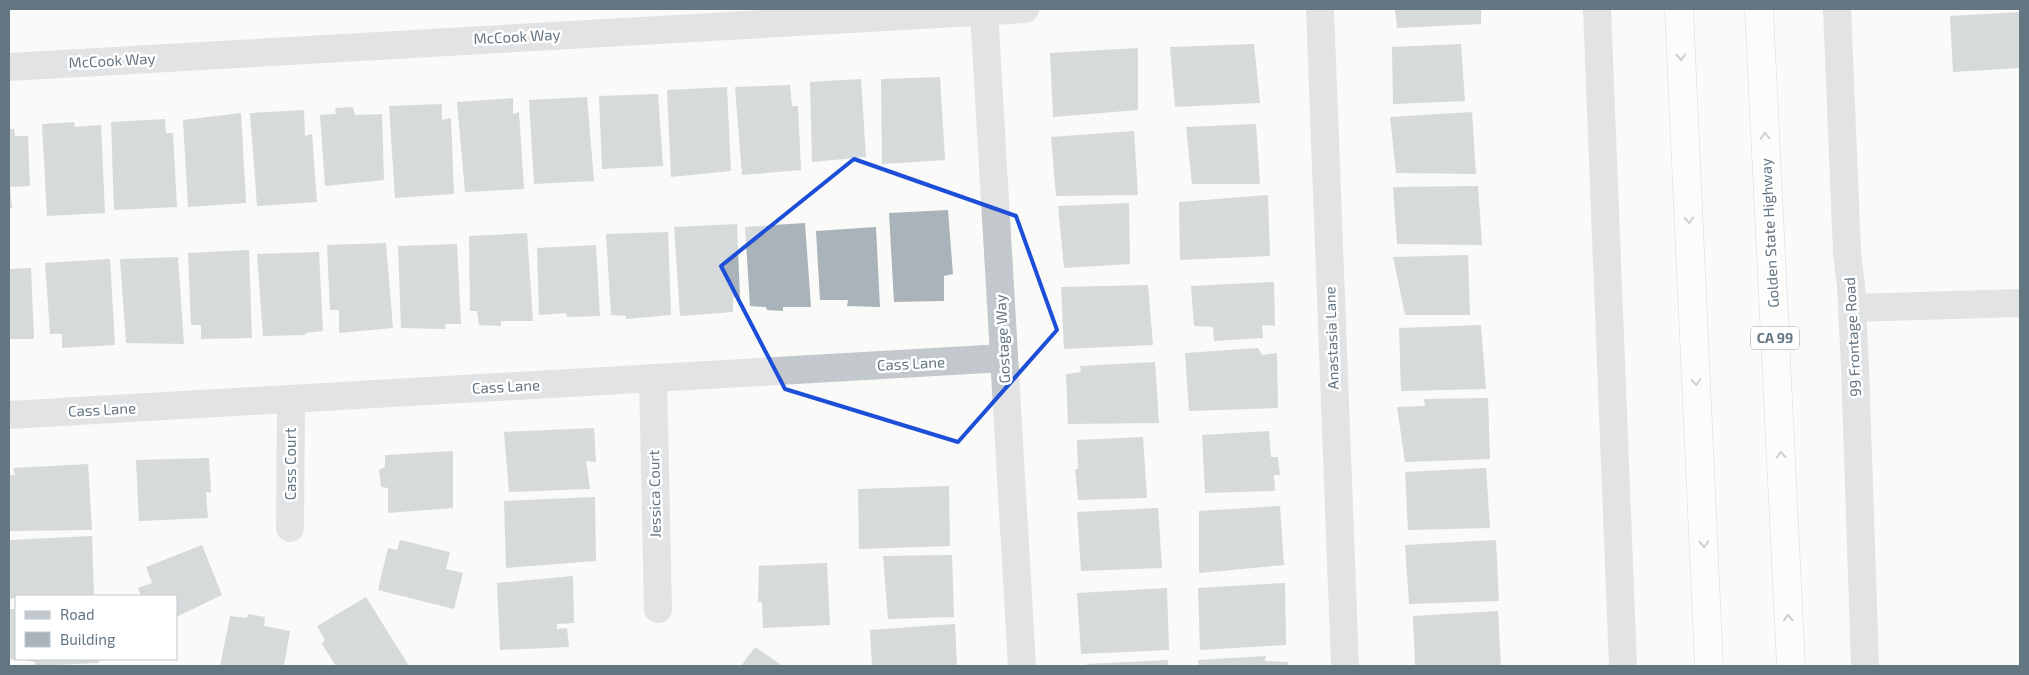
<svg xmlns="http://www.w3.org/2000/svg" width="2029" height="675" viewBox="0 0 2029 675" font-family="'Exo 2',sans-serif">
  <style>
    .building { fill: #aab3b9 }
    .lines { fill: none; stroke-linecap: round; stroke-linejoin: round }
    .highway-casing { stroke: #b4b9bd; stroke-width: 29 }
    .minor { stroke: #c3c8cc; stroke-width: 28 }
    .highway { stroke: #fff; stroke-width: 28 }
    .oneway { stroke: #939fa8 }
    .marked { fill: none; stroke: #1d4ed8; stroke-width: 4; stroke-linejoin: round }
    .labels { text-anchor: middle; stroke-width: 5; stroke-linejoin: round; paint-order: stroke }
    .shield { fill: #fff; stroke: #939fa8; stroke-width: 1 }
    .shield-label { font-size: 14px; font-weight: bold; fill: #657683 }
    .street-label { font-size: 15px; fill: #657683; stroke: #fff }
  </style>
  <rect width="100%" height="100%" fill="#fafaf8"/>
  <!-- building -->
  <g class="building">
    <polygon points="1395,9 1481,9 1481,24 1397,28"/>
    <polygon points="2020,12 2020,68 1953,72 1950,16"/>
    <polygon points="1254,44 1260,103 1175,107 1170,47"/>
    <polygon points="1461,44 1465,101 1393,104 1392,47"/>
    <polygon points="1138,48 1138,110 1053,117 1050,53"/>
    <polygon points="940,77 945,160 882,164 881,79"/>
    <polygon points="861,79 866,157 812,162 810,82"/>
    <polygon points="790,85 792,106 798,106 801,170 742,175 735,87"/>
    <polygon points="727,87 731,171 671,177 667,90"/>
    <polygon points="658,94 663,166 602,169 599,96"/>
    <polygon points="587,97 594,181 534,184 529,100"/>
    <polygon points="513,98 513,114 519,112 524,189 465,192 457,102"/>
    <polygon points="442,104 442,120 451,118 454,194 395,198 389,106"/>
    <polygon points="353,107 355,115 382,114 384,180 325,186 320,115 336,114 335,108"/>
    <polygon points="304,110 305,136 312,134 317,202 257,206 250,113"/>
    <polygon points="1472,112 1476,174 1396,173 1390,117"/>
    <polygon points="241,113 246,203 188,207 183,120"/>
    <polygon points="165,119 166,133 173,133 177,207 114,210 111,122"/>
    <polygon points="74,122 75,127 101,125 105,213 47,216 42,124"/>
    <polygon points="1256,124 1260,184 1192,184 1186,127"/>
    <polygon points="9,129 14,129 15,136 28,136 30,186 10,187 12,208 9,208"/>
    <polygon points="1134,131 1138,195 1056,196 1051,137"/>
    <polygon points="1478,186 1482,245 1397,244 1393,187"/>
    <polygon points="1268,195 1270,256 1180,260 1179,202"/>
    <polygon points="1129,203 1130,264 1064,268 1058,206"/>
    <polygon points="948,210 953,274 944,276 944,301 894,302 889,213"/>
    <polygon points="805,223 811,307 783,307 783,311 767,310 766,307 750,306 745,227"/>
    <polygon points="737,224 740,298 733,297 733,312 680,316 674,227"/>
    <polygon points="876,227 880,307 847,306 848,300 820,300 816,231"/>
    <polygon points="668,232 671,315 626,319 626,316 611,315 606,234"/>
    <polygon points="527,233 533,321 501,321 501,326 479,325 477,311 470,311 469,236"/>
    <polygon points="386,243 393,328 339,333 339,310 330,310 327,245"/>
    <polygon points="457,244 461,324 446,324 445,329 401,328 398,246"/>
    <polygon points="596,245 600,316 567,317 566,313 539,315 537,248"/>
    <polygon points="249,250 252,338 201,339 201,325 191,325 188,253"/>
    <polygon points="319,252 323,331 305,333 306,335 263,336 257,254"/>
    <polygon points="1468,255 1470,315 1405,315 1393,257"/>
    <polygon points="178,257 184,344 126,343 120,259"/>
    <polygon points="110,259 115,345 62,348 62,334 50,334 45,263"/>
    <polygon points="31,268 34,339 9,339 9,269"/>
    <polygon points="1274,282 1275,326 1262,325 1263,338 1214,341 1213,327 1194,326 1191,286"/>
    <polygon points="1148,285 1153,345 1064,349 1061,287"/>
    <polygon points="1481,325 1486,389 1401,391 1399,328"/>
    <polygon points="1258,348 1262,355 1277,353 1278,408 1189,411 1185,353"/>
    <polygon points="1155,362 1159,423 1068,424 1066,374 1081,372 1080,366"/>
    <polygon points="1488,398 1490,459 1405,462 1397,407 1425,406 1424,399"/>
    <polygon points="594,428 596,462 586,461 590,489 509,492 504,432"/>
    <polygon points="1269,431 1271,457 1278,457 1280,475 1274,475 1275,491 1205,493 1202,435"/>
    <polygon points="1143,437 1147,498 1078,500 1075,469 1078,469 1077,440"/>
    <polygon points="453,451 453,508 388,513 388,488 381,487 379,470 385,467 385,455"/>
    <polygon points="209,458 211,493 206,492 208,518 139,521 136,460"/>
    <polygon points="88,464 92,530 9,531 9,475 15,475 13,468"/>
    <polygon points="1486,468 1490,528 1408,530 1405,472"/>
    <polygon points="949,486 950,546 859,549 858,489"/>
    <polygon points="595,497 596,561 506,568 504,501"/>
    <polygon points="1280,506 1284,565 1199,573 1199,511"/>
    <polygon points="1158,508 1162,568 1081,571 1077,512"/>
    <polygon points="92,536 94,595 16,596 16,598 9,599 9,540"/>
    <polygon points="400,540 450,552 446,569 463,573 454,609 378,590 388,548 397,550"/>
    <polygon points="1496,540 1499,601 1409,604 1405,545"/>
    <polygon points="202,545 222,595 176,617 176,596 141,596 138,588 152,583 146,567"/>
    <polygon points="952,555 954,617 888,619 883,556"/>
    <polygon points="827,563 830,625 763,628 762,602 758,602 759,566"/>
    <polygon points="573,576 574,623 557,624 557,629 567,628 569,647 500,650 497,583"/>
    <polygon points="1285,583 1286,645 1200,650 1198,588"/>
    <polygon points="1167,588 1169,650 1081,654 1077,593"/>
    <polygon points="366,597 409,666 336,666 322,644 325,640 317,626"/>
    <polygon points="9,609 16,609 16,660 10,659"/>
    <polygon points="1498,611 1501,666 1415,666 1413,616"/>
    <polygon points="248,614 265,617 264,626 290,631 284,666 220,666 230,616 247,618"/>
    <polygon points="955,624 957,666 872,666 870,630"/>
    <polygon points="755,647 783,666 741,666"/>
    <polygon points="1266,656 1265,661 1288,662 1288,666 1199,666 1198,660"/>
    <polygon points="19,659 98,659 99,663 35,666 35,662"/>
    <polygon points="1168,660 1168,666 1087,666 1087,664"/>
  </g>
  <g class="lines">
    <!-- highway casing -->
    <g class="highway-casing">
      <g id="highway">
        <polyline points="1679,9 1709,666"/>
        <polyline points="1759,9 1791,666"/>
      </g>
    </g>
    <!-- minor -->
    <g class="minor">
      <polyline points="1320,9 1345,666"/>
      <polyline points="1597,9 1623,666"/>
      <polyline points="1837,9 1847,253 1851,286 1855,366 1865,666"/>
      <polyline points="984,11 1022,666"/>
      <polyline points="9,67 1025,9"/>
      <polyline points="1853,308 2020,303"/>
      <polyline points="653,378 658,609"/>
      <polyline points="9,415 1004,358"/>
      <polyline points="290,528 291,399"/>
    </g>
    <!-- highway -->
    <use href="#highway" class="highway"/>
  </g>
  <!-- one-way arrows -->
  <defs><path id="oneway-chevron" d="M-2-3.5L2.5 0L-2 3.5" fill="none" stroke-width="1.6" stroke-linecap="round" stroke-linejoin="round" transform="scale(1.25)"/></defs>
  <g class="oneway">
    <use href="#oneway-chevron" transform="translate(1681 57) rotate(87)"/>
    <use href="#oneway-chevron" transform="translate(1765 136) rotate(-93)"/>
    <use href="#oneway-chevron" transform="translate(1689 220) rotate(87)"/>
    <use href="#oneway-chevron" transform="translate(1696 382) rotate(87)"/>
    <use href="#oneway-chevron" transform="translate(1781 455) rotate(-93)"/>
    <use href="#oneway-chevron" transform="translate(1704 544) rotate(87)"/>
    <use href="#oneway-chevron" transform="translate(1788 618) rotate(-93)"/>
  </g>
  <!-- marked area -->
  <path d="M0 0H2029V675H0ZM854,159l162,57 41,114 -99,112 -173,-53 -64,-123z" fill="#fafaf8" fill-opacity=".55" fill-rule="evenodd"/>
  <path class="marked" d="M854,159l162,57 41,114 -99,112 -173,-53 -64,-123z"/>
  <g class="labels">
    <!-- shield labels -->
    <rect class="shield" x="1751" y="326.5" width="48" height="23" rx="4"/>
    <g class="shield-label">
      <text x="1775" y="343">CA 99</text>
    </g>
    <!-- street labels -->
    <g class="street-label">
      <text transform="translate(517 37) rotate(-3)" y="5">McCook Way</text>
      <text transform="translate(112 61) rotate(-3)" y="5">McCook Way</text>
      <text transform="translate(1770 233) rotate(-93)" y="5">Golden State Highway</text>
      <text transform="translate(1853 337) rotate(-93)" y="5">99 Frontage Road</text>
      <text transform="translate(1332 338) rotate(-92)" y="5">Anastasia Lane</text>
      <text transform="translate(1003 339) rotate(-93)" y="5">Gostage Way</text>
      <text transform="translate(911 364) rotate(-3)" y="5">Cass Lane</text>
      <text transform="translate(506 387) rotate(-3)" y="5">Cass Lane</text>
      <text transform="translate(102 410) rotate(-3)" y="5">Cass Lane</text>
      <text transform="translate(291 464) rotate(-90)" y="5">Cass Court</text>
      <text transform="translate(655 494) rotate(-91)" y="5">Jessica Court</text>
    </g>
  </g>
  <!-- border -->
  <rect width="2029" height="675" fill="none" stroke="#657683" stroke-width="20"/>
  <!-- legend -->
  <rect x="15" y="595" width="162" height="65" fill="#ffffff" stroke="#c1c8cd"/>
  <rect x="25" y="611" width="25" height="8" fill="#c3c8cc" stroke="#c1c8cd"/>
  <text x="60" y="620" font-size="15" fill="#657683">Road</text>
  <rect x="25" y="632" width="25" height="15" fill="#aab3b9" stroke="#c1c8cd"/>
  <text x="60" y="645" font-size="15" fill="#657683">Building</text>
</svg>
